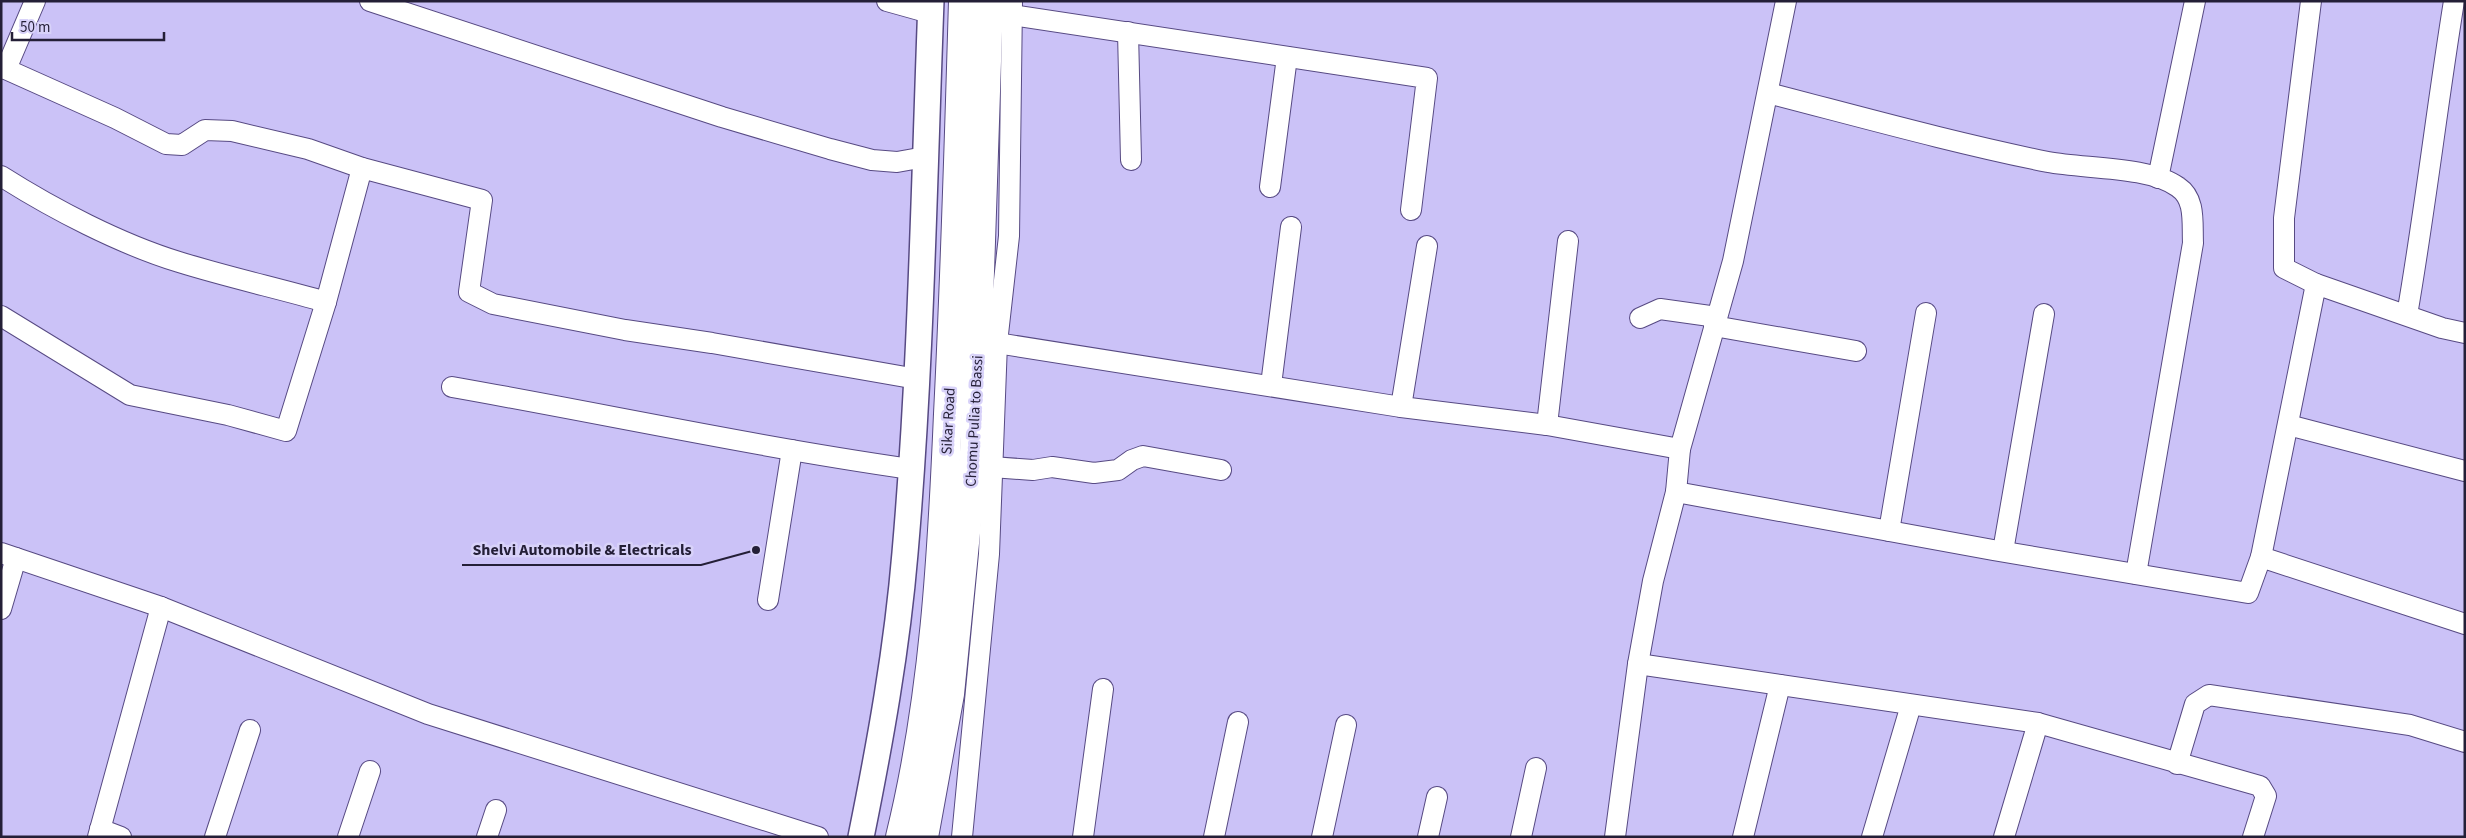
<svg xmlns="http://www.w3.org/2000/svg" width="2466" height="838" viewBox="0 0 2466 838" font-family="'Source Sans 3',sans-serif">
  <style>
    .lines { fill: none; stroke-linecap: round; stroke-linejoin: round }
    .minor-casing { stroke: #574a83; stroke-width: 22 }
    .major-casing { stroke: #574a83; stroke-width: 28 }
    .highway-casing { stroke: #574a83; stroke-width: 30 }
    .minor { stroke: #fff; stroke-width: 20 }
    .major { stroke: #fff; stroke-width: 25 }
    .highway { stroke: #fff; stroke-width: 28 }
    .labels { text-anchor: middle; stroke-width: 5; stroke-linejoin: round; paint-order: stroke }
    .street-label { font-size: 15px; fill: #241f37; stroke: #d8d2f9 }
    .leader { fill: none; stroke: #241f37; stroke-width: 2 }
    .callout-dot { fill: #241f37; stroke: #d8d2f9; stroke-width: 2 }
    .callout-label { font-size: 16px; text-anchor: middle; font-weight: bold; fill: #241f37; stroke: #d8d2f9; stroke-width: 5; stroke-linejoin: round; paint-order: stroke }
  </style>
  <rect width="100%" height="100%" fill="#cbc2f7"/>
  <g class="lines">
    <!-- minor casing -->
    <g class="minor-casing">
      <g id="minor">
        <polyline points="370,1 722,117 830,149 872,160 897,162 925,157"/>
        <polyline points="887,1 930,13"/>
        <polyline points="2311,1 2284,218 2284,268 2316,284"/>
        <polyline points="1012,15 1427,78 1411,210"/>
        <polyline points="1128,32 1131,160"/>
        <polyline points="1,67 115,118 166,144 182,145 205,130 232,131 308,149 362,168 482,200 469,292 493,304 625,330 712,343 917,379"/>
        <polyline points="6,69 35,1"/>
        <path d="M1768,93c93,24 186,50 280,69 37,7 101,4 130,25 18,12 14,36 15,56l-57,331"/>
        <path d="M1,176c52,33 119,68 178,86 48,15 98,26 147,40"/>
        <polyline points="2158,178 2195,1"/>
        <polyline points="1270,187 1287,57"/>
        <path d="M2407,315c18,-104 30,-209 47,-314"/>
        <polyline points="1,316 130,395 228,415 286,431 326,302 362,168"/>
        <polyline points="1640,318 1660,309 1717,317"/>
        <polyline points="1714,326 1856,351"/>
        <polyline points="997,343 1401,407 1547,425 1680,449 1676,492 1653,581 1638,664 1615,837"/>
        <polyline points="1271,385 1291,227"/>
        <path d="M452,387c153,27 305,60 459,82"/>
        <polyline points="1401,407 1427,246"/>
        <polyline points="1547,425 1568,241"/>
        <polyline points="2288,425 2465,471"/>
        <polyline points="1680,449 1733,261 1786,1"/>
        <polyline points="992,467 1033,470 1052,467 1094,473 1118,470 1132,460 1143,456 1221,470"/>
        <polyline points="1676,492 1993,550 2248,593 2261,557 2465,624"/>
        <polyline points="1889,531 1926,313"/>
        <polyline points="2003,551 2044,314"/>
        <polyline points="1,553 161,607 428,714 818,837"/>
        <polyline points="2261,557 2316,284 2442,328 2465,333"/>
        <polyline points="768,600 792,450"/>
        <polyline points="1,609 16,558"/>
        <polyline points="1638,664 2038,723 2260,786 2266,796 2253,837"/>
        <polyline points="2177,764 2195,704 2209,695 2410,725 2465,742"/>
        <polyline points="100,829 121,837"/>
        <polyline points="98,837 161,607"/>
        <polyline points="215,837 250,730"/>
        <polyline points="348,837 370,771"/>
        <polyline points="487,837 496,810"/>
        <polyline points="962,837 989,554 997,343 1009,236 1012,1"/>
        <polyline points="1083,837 1103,689"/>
        <polyline points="1214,837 1238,722"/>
        <polyline points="1322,837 1346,725"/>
        <polyline points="1428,837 1437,797"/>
        <polyline points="1521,837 1536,768"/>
        <polyline points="1743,837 1780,685"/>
        <polyline points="1872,837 1911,705"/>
        <polyline points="2004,837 2038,723"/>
      </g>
    </g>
    <!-- major casing -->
    <g class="major-casing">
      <path id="major" d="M861,837c19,-94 36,-188 44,-284 16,-183 19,-368 26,-552"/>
    </g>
    <!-- highway casing -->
    <g class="highway-casing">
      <g id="highway">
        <path d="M900,837c34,-138 42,-281 48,-423 7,-137 11,-275 15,-413"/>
        <polyline points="924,837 950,694 974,452 989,1"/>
      </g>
    </g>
    <!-- minor -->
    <use href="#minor" class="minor"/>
    <!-- major -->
    <use href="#major" class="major"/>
    <!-- highway -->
    <use href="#highway" class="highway"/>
  </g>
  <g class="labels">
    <!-- street labels -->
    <g class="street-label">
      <text transform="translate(948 421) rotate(-87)" y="5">Sikar Road</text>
      <text transform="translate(974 421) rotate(-87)" y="5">Chomu Pulia to Bassi</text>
    </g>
  </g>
  <!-- callouts -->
  <path class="leader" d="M756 550L701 565H462"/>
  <circle class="callout-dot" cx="756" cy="550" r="5"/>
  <g class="callout-label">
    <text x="582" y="555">Shelvi Automobile &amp; Electricals</text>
  </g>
  <!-- border -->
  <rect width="2466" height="838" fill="none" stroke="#241f37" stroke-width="5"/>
  <!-- scale -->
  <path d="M12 32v8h152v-8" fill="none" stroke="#241f37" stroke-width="2.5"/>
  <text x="20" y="32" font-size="15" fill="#241f37" stroke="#d8d2f9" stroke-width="4" paint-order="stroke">50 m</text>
</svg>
